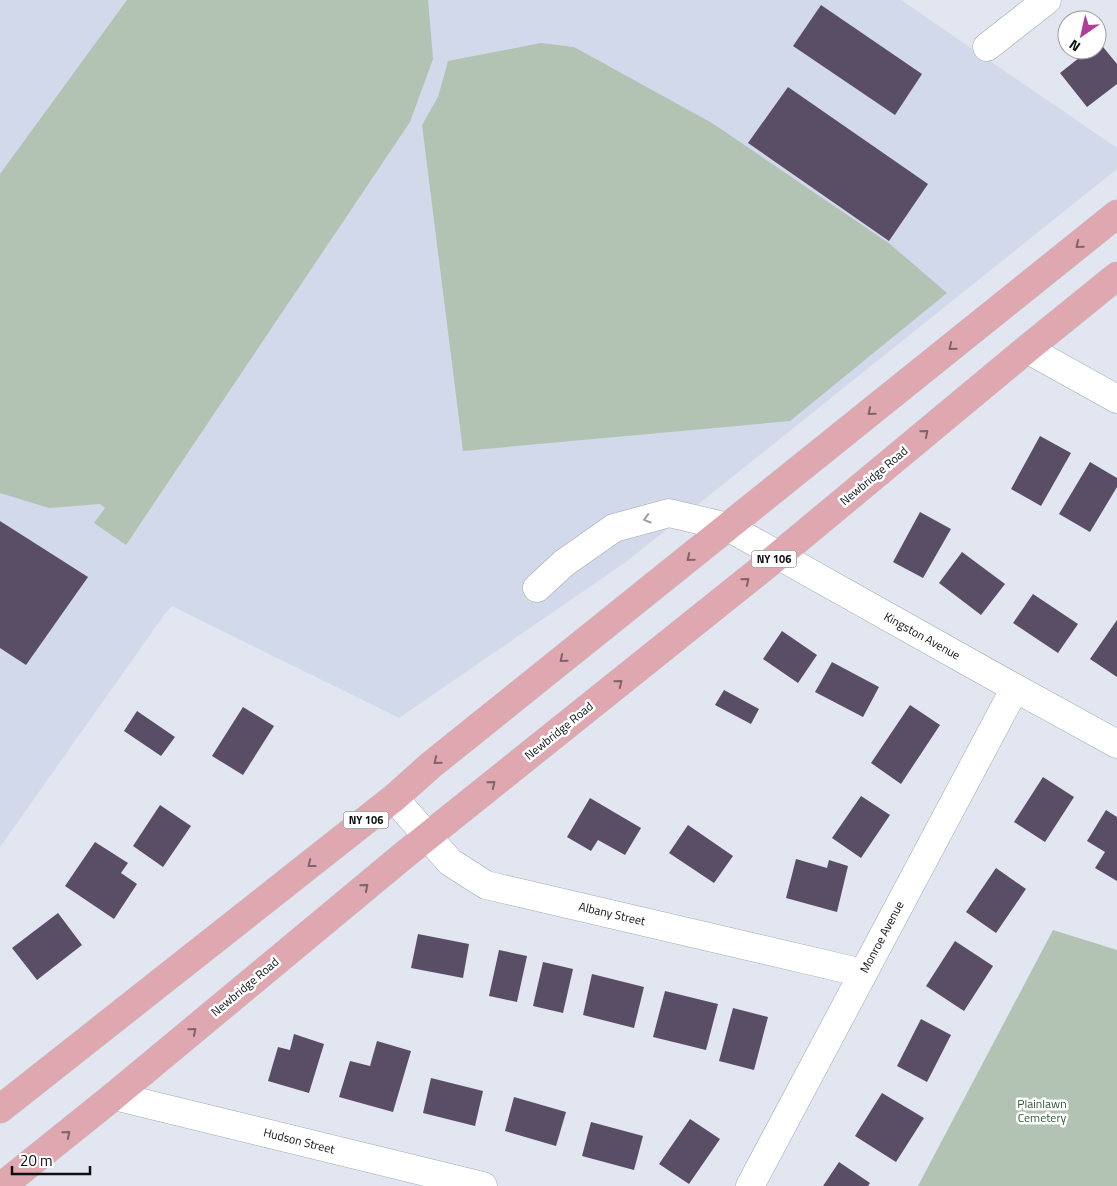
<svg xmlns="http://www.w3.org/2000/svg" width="1117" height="1186" viewBox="0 0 1117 1186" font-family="'Titillium Web',sans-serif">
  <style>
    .built { fill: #d1d9ea }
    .green { fill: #b2c3b4 }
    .building { fill: #5a4e67 }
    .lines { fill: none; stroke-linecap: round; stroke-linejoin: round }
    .minor-casing { stroke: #a3a8b1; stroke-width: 29 }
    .major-casing { stroke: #c5c5c6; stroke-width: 29 }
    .minor { stroke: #fff; stroke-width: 28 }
    .major { stroke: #dfa7af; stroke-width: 28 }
    .oneway { stroke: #806368 }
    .oneway2 { stroke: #9e9fa0 }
    .labels { text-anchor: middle; stroke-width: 5; stroke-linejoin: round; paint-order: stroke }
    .shield { fill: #fff; stroke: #565759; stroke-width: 1 }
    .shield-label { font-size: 11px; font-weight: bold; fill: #0d0f12 }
    .street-label { font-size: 12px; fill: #0d0f12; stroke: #fff }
    .park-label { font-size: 12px; fill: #2e5837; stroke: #fff }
  </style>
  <rect width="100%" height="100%" fill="#e1e6f0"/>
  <!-- built -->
  <polygon class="built" points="0,0 901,0 1117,148 1117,169 626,562 399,718 172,606 164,615 0,847"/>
  <!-- green -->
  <g class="green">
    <polygon points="127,0 428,0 433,59 410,122 126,545 94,523 105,508 100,504 49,508 0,493 0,174"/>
    <polygon points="541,43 574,47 712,123 890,244 947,293 790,421 463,451 422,125 438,97 448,61"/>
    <polygon points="1053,930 1117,950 1117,1186 918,1186"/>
  </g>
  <!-- building -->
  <g class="building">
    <polygon points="821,5 922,74 895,115 793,46"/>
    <polygon points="1099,42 1117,64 1117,84 1087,107 1060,73 1089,50 1097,50 1097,44"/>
    <polygon points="788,87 928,184 889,241 748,143"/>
    <polygon points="1040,436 1071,453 1041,506 1011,489"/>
    <polygon points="1090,462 1117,478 1117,487 1090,532 1059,514"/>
    <polygon points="920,512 951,529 923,578 893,562"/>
    <polygon points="0,521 88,577 26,665 0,648"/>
    <polygon points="962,552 1005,584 981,615 939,583"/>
    <polygon points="1033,594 1078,624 1058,653 1013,623"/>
    <polygon points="1117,620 1117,677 1090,659"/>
    <polygon points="782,631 817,655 798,683 763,659"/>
    <polygon points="832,662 879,687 863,717 815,692"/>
    <polygon points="724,690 759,709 751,724 715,705"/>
    <polygon points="910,705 940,725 901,784 871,763"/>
    <polygon points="243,707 274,726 243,775 212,756"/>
    <polygon points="137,711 175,737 161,756 124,731"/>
    <polygon points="1043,777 1074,797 1045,842 1014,822"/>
    <polygon points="861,796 890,815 861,858 832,838"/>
    <polygon points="590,798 641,828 625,855 598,840 591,851 567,837"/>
    <polygon points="160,805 191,826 163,867 133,846"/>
    <polygon points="1106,810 1117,817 1117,881 1095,868 1105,852 1087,841"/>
    <polygon points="688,825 733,856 714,883 669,853"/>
    <polygon points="95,842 128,863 121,873 137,884 114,919 65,886"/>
    <polygon points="796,859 827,868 829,860 848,866 837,912 786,898"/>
    <polygon points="996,868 1026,889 996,933 966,912"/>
    <polygon points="58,913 82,945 37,980 12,948"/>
    <polygon points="418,934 469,944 463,978 411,968"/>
    <polygon points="955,941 993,966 964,1011 926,986"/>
    <polygon points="499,950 527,956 517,1002 489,996"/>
    <polygon points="543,962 573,969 563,1013 533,1006"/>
    <polygon points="592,974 644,987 634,1028 583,1015"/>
    <polygon points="665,991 718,1004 706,1050 653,1037"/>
    <polygon points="733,1008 768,1017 754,1070 719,1061"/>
    <polygon points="921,1019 951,1035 927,1082 897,1066"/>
    <polygon points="294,1034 324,1044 309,1093 268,1081 278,1047 290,1050"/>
    <polygon points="377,1041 411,1051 393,1112 339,1097 350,1061 370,1066"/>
    <polygon points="431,1078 483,1091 475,1126 423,1113"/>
    <polygon points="882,1093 924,1118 896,1162 855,1136"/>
    <polygon points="514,1097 566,1112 556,1146 505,1131"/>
    <polygon points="690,1119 720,1139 689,1184 659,1164"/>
    <polygon points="591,1122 643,1136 634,1170 582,1156"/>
    <polygon points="839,1162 870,1183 868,1186 823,1186"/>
  </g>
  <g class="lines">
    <!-- minor casing -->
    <g class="minor-casing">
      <g id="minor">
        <polyline points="987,47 1047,0"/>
        <polyline points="1027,349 1117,399"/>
        <polyline points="537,588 564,563 614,528 669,513 728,527 1015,688 1117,744"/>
        <polyline points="394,798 450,862 486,885 863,973"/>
        <polyline points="114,1096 483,1186"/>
        <polyline points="750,1186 1015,688"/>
      </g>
    </g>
    <!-- major casing -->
    <g class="major-casing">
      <g id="major">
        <polyline points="0,1109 394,798 431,765 1117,214"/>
        <polyline points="2,1186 114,1096 403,856 779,555 1027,349 1117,276"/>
      </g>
    </g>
    <!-- minor -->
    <use href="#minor" class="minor"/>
    <!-- major -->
    <use href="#major" class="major"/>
  </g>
  <!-- one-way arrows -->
  <defs><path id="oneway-chevron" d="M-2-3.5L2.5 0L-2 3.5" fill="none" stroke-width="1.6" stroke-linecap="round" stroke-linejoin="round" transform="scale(1.25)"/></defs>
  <g class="oneway">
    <use href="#oneway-chevron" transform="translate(1079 245) rotate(141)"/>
    <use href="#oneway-chevron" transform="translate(952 347) rotate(141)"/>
    <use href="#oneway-chevron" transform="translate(871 412) rotate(141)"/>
    <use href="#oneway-chevron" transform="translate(925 433) rotate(-40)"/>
    <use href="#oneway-chevron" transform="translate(690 558) rotate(141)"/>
    <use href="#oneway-chevron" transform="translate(746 581) rotate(-39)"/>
    <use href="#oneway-chevron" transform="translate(563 659) rotate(141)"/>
    <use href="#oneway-chevron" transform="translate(619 683) rotate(-39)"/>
    <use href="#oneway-chevron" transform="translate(437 761) rotate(141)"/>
    <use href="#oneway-chevron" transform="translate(492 784) rotate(-39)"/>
    <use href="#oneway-chevron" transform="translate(311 864) rotate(142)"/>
    <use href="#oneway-chevron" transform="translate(365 887) rotate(-40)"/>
    <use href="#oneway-chevron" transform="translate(193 1031) rotate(-40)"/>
    <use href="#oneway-chevron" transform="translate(67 1134) rotate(-39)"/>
  </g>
  <use class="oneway2" href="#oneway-chevron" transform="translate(647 519) rotate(164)"/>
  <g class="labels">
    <!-- shield labels -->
    <g class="shield">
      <rect x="751.5" y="550.5" width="45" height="17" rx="4"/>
      <rect x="343.5" y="811.5" width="45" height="17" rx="4"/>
    </g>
    <g class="shield-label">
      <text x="774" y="563">NY 106</text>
      <text x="366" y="824">NY 106</text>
    </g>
    <!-- street labels -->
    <g class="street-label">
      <text transform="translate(874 476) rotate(-40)" y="4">Newbridge Road</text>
      <text transform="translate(922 636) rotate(29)" y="4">Kingston Avenue</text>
      <text transform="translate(559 731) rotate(-39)" y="4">Newbridge Road</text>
      <text transform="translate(612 914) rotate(13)" y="4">Albany Street</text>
      <text transform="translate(882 937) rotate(-62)" y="4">Monroe Avenue</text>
      <text transform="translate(245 987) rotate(-40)" y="4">Newbridge Road</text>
      <text transform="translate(299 1141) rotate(14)" y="4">Hudson Street</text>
    </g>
    <!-- park labels -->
    <g class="park-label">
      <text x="1042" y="1108">Plainlawn<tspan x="1042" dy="14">Cemetery</tspan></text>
    </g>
  </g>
  <!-- north arrow -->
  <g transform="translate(1082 35) rotate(214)"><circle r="24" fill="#ffffff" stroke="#9e9fa0"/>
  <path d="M0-4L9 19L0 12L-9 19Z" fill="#b03d98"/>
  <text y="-8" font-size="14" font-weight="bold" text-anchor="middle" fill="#0d0f12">N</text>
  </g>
  <!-- scale -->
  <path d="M12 1166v8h78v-8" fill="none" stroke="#0d0f12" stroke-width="2.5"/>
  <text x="20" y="1166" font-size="15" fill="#0d0f12" stroke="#ffffff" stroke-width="4" paint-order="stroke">20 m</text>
</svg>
